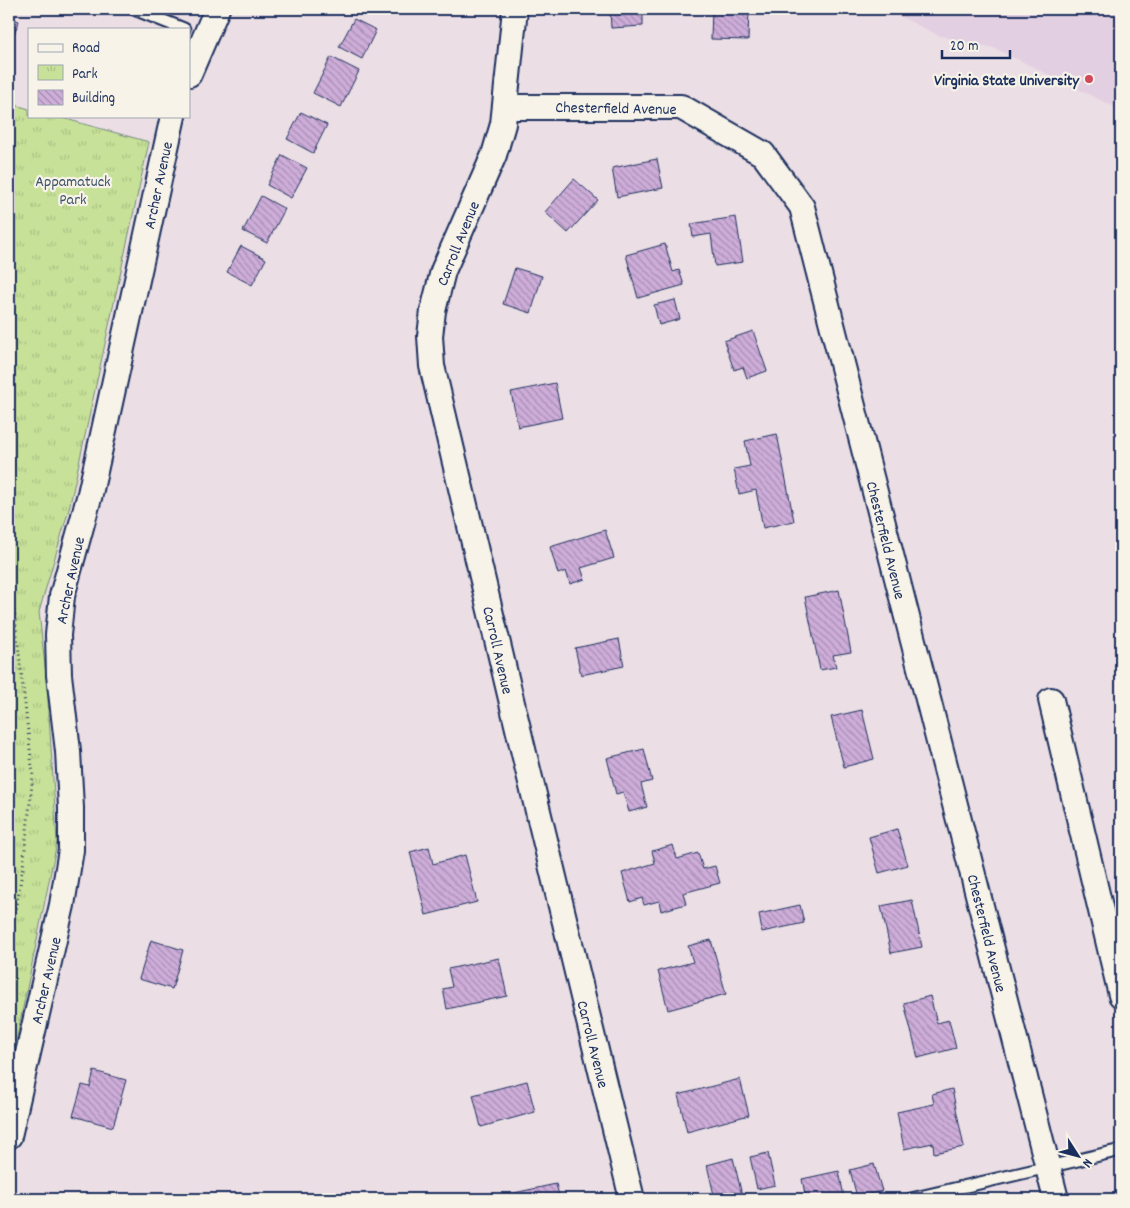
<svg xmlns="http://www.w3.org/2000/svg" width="1130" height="1208" viewBox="0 0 1130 1208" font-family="Dekko,sans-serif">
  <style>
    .built { fill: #e2cfe1 }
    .park { fill: url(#park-tufts); stroke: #71887b }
    .building { fill: url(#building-back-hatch); stroke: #1b2f5e }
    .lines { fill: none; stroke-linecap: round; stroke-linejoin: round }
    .lane-casing { stroke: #1b2f5e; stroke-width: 15 }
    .street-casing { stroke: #1b2f5e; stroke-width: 28 }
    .path { stroke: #1b2f5e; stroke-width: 3; stroke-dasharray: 1 4; stroke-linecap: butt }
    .lane { stroke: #f7f3e8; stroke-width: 11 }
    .street { stroke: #f7f3e8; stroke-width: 24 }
    .poi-dot { fill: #d1495b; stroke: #f7f3e8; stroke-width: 2 }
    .labels { text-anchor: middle; stroke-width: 4.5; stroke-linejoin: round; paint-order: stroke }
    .poi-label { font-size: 16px; font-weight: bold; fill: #1b2f5e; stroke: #f7f3e8; text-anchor: end }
    .street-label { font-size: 16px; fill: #1b2f5e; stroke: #f7f3e8 }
    .park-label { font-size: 16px; fill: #3d536a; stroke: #f7f3e8 }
  </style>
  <defs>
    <pattern id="park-tufts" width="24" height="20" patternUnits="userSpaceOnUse" patternTransform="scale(1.25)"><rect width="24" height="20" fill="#c7e198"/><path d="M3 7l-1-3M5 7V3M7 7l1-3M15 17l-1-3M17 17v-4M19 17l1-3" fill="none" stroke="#aac185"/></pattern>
    <pattern id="building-back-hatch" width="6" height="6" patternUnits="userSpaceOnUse" patternTransform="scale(1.25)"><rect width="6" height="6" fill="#ceadd9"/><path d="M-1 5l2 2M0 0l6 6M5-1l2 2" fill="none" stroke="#a68db3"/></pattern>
  </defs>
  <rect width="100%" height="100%" fill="#ebdee4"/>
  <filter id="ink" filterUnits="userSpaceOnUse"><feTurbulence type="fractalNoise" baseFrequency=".02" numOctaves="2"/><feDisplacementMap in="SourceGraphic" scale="10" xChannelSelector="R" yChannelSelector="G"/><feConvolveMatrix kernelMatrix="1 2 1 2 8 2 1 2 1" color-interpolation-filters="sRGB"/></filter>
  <g filter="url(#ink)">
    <!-- built -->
    <polygon class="built" points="902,9 1121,9 1121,110 994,48 940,36 899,16"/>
    <!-- park -->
    <polygon class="park" points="9,103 29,109 29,116 55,116 149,142 69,509 39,612 47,684 57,842 9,1076"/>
    <!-- building -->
    <g class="building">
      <polygon points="380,9 394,9 389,15"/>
      <polygon points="610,9 643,9 643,26 611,28"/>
      <polygon points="712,9 749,9 748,40 711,39"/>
      <polygon points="9,15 9,17 19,21 9,48"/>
      <polygon points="354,19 376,30 362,59 339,47"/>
      <polygon points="331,57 359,71 341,107 313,93"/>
      <polygon points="301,112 327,125 313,153 287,139"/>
      <polygon points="282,155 307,168 291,198 267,185"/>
      <polygon points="657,159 663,188 617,197 612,168"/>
      <polygon points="574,179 598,200 568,233 545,212"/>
      <polygon points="261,196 285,209 267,243 243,231"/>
      <polygon points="736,217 743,262 715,266 711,234 693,237 691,224"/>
      <polygon points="665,244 673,272 679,270 684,285 638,298 626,255"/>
      <polygon points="241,246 266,259 252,285 227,272"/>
      <polygon points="515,268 542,276 531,313 503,304"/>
      <polygon points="675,300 680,319 659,325 654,305"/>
      <polygon points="753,331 767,371 747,378 743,367 734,370 724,341"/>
      <polygon points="555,383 562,418 518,427 511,392"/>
      <polygon points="777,434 794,521 763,528 756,490 739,494 734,469 750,466 745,441"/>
      <polygon points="605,530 614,558 581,568 585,579 570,584 566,571 558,574 550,547"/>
      <polygon points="839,590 851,652 833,655 836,667 820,670 805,597"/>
      <polygon points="619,639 624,666 581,675 575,648"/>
      <polygon points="862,710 874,759 844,767 831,717"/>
      <polygon points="644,749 652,781 641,784 647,807 629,812 623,792 616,794 607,758"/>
      <polygon points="897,829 908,865 879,873 869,837"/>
      <polygon points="673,845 677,859 698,853 703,869 715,866 720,883 683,893 686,904 661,911 659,901 644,905 642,898 630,902 622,873 655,863 652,851"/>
      <polygon points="429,847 433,864 465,855 477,902 426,915 410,852"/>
      <polygon points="912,900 922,947 891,953 881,906"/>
      <polygon points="800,905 804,923 762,932 759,914"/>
      <polygon points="151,940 183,950 172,989 139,979"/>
      <polygon points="711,940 726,994 668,1010 658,971 693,962 688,946"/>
      <polygon points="499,958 507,996 447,1009 443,989 452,987 448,969"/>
      <polygon points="930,996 937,1023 949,1020 956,1048 918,1058 904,1003"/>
      <polygon points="94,1071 126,1080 113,1127 73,1116 82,1085 90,1087"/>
      <polygon points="740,1079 749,1115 687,1132 678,1095"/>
      <polygon points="527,1081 535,1112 481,1127 473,1095"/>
      <polygon points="952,1089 964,1147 934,1153 933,1143 904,1149 897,1112 934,1104 932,1094"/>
      <polygon points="768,1153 775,1185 757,1189 750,1157"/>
      <polygon points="733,1158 743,1199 715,1199 707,1165"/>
      <polygon points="874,1164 882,1191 857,1197 850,1170"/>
      <polygon points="839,1171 844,1197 832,1199 806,1199 802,1179"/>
      <polygon points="556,1184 560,1199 501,1199 500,1196"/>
    </g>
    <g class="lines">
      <!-- lane casing -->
      <g class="lane-casing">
        <g id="lane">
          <polyline points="134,9 184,29"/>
          <polyline points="911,1199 1121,1150"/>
        </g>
      </g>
      <!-- street casing -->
      <g class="street-casing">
        <g id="street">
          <polyline points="515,9 503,124 494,155 443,271 433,311 430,336 432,366 521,741 632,1199"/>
          <polyline points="189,74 217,9"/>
          <polyline points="506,107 681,107 763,154 802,207 1056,1199"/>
          <polyline points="1051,700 1121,995"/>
          <polyline points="9,1136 62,905 71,850 71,808 68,751 59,675 58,635 62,596 90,494 173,116"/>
        </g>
      </g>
      <!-- path -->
      <polyline class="path" points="9,948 23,867 33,775 14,609"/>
      <!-- lane -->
      <use href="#lane" class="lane"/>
      <!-- street -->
      <use href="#street" class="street"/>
    </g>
  </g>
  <!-- markers -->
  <circle class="poi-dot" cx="1089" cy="79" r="5"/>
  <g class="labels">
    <!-- poi labels -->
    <g class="poi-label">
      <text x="1079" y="85">Virginia State University</text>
    </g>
    <!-- street labels -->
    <g class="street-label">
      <text transform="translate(616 107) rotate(1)" y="6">Chesterfield Avenue</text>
      <text transform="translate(157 185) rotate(-78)" y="6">Archer Avenue</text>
      <text transform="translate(457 243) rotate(-68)" y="6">Carroll Avenue</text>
      <text transform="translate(887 540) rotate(76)" y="6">Chesterfield Avenue</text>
      <text transform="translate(69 580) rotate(-78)" y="6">Archer Avenue</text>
      <text transform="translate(499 650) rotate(77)" y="6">Carroll Avenue</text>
      <text transform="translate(988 933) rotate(76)" y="6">Chesterfield Avenue</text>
      <text transform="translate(45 980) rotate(-77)" y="6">Archer Avenue</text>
      <text transform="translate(594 1044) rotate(76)" y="6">Carroll Avenue</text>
    </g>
    <!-- park labels -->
    <g class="park-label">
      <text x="73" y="186">Appamatuck<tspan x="73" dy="18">Park</tspan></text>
    </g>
  </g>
  <!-- margin -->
  <rect width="1130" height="1208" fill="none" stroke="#f7f3e8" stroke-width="30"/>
  <rect x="15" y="15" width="1100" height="1178" fill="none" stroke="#1b2f5e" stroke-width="2" filter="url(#ink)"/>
  <!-- legend -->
  <rect x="28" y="28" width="162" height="90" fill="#f7f3e8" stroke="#9fa5b1"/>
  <rect x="38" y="44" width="25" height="8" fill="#f7f3e8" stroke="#9fa5b1"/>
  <text x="72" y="52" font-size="15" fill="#1b2f5e">Road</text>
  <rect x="38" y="65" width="25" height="15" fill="url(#park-tufts)" stroke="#9fa5b1"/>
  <text x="72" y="78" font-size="15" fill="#1b2f5e">Park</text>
  <rect x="38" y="90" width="25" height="15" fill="url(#building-back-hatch)" stroke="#9fa5b1"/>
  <text x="72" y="102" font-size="15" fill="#1b2f5e">Building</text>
  <!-- north arrow -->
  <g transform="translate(1078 1156) rotate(126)" stroke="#f7f3e8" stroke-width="4" paint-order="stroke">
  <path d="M0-4L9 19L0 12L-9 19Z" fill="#1b2f5e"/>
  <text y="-8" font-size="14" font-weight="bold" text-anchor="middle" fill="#1b2f5e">N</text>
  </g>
  <!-- scale -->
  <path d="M942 50v8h68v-8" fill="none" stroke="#1b2f5e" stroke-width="2.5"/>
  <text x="950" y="50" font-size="15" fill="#1b2f5e" stroke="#f7f3e8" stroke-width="4" paint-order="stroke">20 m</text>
</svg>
